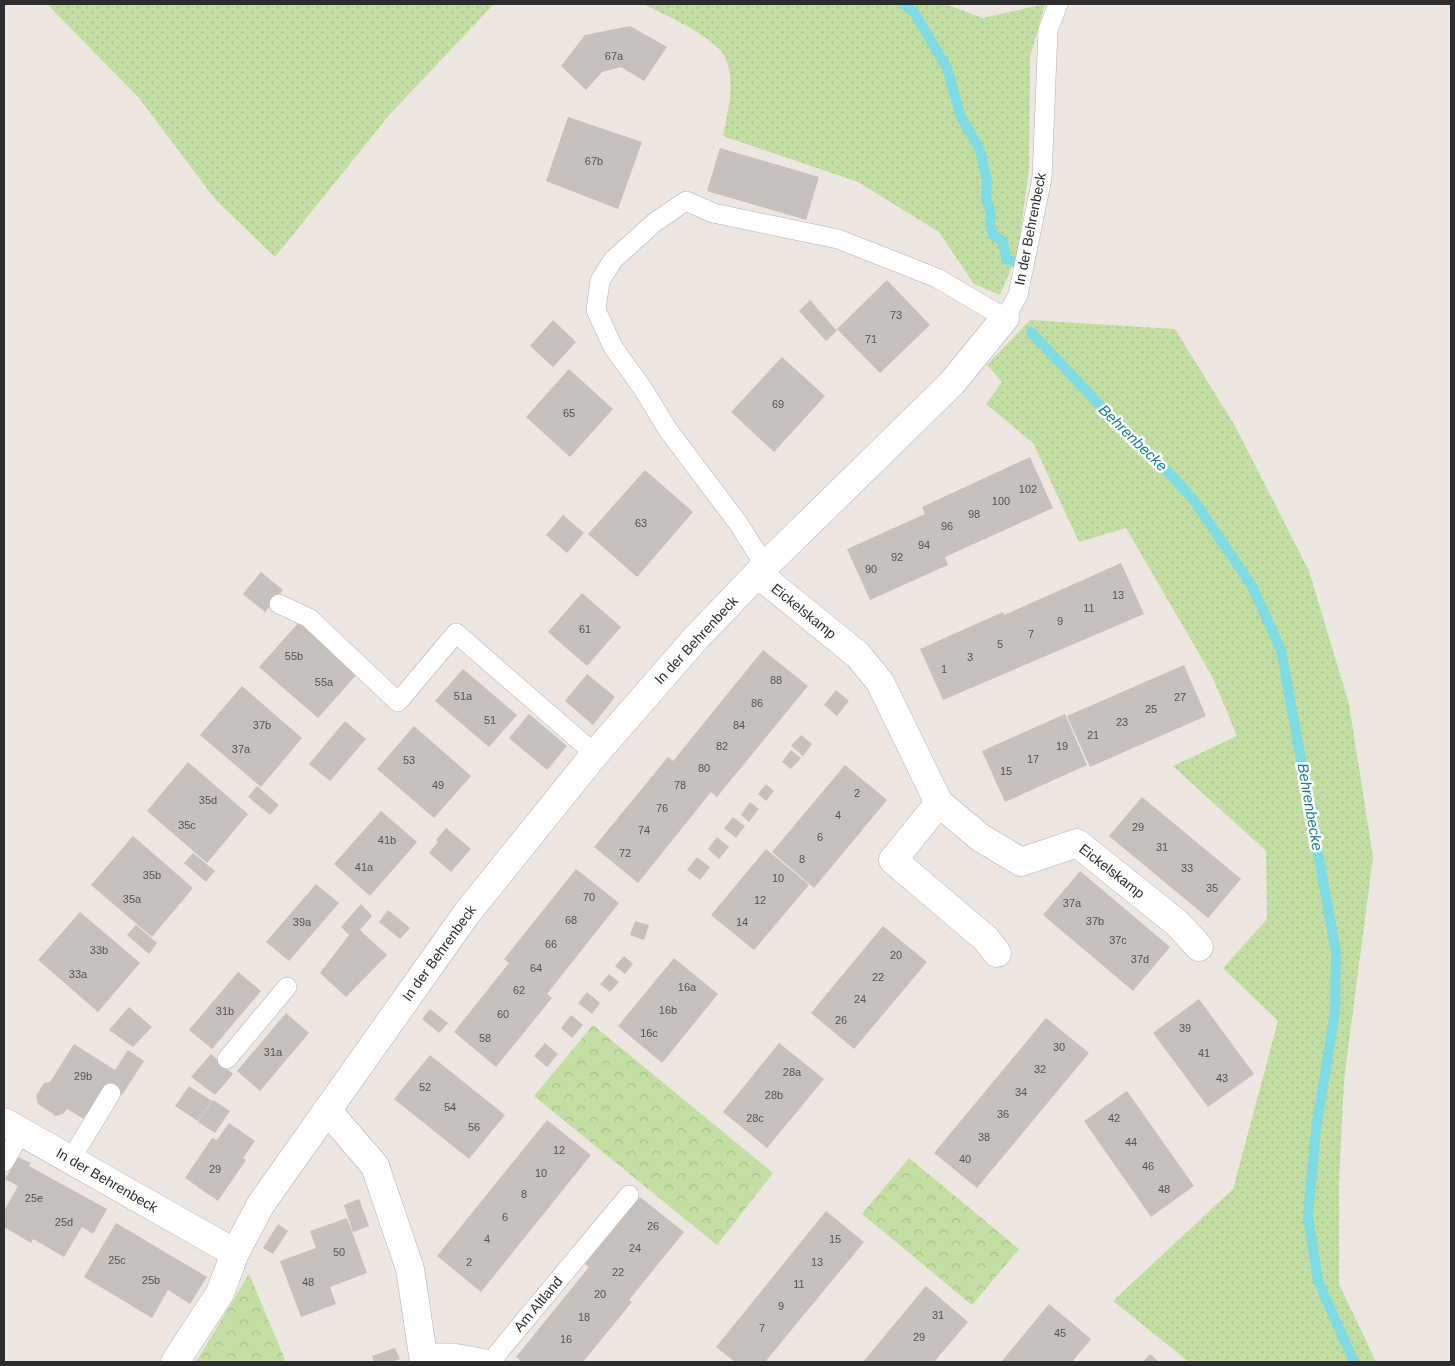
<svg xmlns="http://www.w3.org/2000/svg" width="1455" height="1366" viewBox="0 0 1455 1366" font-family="Helvetica,sans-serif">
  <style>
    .grass { fill: url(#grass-dots) }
    .park { fill: url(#park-crowns) }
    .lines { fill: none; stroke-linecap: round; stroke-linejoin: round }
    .stream { stroke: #7fdce4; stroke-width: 10 }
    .building { fill: #c6c1bc }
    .service-casing { stroke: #aeb2b8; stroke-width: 20 }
    .minor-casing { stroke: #aeb2b8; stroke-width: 29 }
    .service { stroke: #fff; stroke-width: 19 }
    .minor { stroke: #fff; stroke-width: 28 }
    .labels { text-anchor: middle; stroke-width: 5; stroke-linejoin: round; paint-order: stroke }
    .number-label { font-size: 11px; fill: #535251 }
    .street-label { font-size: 14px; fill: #2d2d2d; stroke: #fff }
    .water-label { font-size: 15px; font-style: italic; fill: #1b8094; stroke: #fff }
  </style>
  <defs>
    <pattern id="grass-dots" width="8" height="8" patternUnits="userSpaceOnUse" patternTransform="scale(1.25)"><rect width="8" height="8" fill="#c2dea3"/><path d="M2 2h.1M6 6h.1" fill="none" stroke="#a7bf8d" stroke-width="1.8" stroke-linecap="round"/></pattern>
    <pattern id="park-crowns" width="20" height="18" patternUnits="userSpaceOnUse" patternTransform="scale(1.25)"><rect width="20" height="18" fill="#c2dea3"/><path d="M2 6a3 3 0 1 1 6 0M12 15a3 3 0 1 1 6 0" fill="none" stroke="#a7bf8d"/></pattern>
  </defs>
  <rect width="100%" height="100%" fill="#ede6e1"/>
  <!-- grass -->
  <g class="grass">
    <polygon points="47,4 494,4 390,114 275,257 215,199 139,98"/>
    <path d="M643,4h302l38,14 62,-14 -15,53 -1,111 -11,84 -18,43 -26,-11 -35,-52 -81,-50 -135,-46c5,-23 16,-67 -4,-87 -18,-18 -53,-34 -76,-45z"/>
    <polygon points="1030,320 1175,329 1235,426 1309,571 1349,704 1373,857 1344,1080 1339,1182 1339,1284 1376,1362 1189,1362 1113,1301 1233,1189 1278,1021 1223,968 1267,919 1266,851 1173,766 1237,736 1212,676 1126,528 1079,542 1033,443 986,404 1002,382 987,365"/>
  </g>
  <!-- park -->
  <g class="park">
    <polygon points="593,1025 773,1173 717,1245 534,1096"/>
    <polygon points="909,1158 1019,1249 972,1305 862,1214"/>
    <polygon points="249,1274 286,1362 196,1362"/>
  </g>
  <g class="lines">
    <!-- stream -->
    <g class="stream">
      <polyline points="903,4 914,12 947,68 961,117 980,150 987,181 986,198 991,214 990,225 993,235 1003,241 1006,259 1017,263"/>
      <polyline points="1031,332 1120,427 1157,460 1193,499 1252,586 1281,650 1336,952 1335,1012 1316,1129 1308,1216 1318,1281 1354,1362"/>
    </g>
  </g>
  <!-- building -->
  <g class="building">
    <polygon points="630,26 667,47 644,81 621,67 602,72 586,90 561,66 585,35"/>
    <polygon points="568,117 642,142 618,209 546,181"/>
    <polygon points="720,148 819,177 806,220 707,191"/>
    <polygon points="887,280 930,325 880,373 837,329"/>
    <polygon points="810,300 837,331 826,341 799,311"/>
    <polygon points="553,320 576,342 553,367 530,346"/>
    <polygon points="782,357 825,396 774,452 731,412"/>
    <polygon points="569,369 613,409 570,457 526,417"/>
    <polygon points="1030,457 1053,508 945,557 948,565 870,600 847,549 925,514 922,507"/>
    <polygon points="645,470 693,512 637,577 588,534"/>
    <polygon points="563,515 584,533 567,553 546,535"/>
    <polygon points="1121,563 1144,614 943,700 920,649 1003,612 1004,615"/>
    <polygon points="261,572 283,590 265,612 243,594"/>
    <polygon points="582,593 621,627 587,666 548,632"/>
    <polygon points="300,621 359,672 318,718 259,667"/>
    <polygon points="763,650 808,686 717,797 711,792 638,883 594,847 668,757 673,761"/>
    <polygon points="1184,665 1206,716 1090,767 1067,716"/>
    <polygon points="463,669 517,715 489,747 435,701"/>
    <polygon points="587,674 615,697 593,725 565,701"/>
    <polygon points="242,686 302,738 261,787 200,735"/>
    <polygon points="836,690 849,701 837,716 824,705"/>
    <polygon points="529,714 567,746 547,770 509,738"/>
    <polygon points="1065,714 1087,765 1005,802 982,751"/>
    <polygon points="345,721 366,739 330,781 309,764"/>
    <polygon points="414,726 471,776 434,818 377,769"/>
    <polygon points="801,735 812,744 803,756 791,746"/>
    <polygon points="791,750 801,758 791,769 782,762"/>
    <polygon points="188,762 248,814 207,863 147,811"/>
    <polygon points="845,765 887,800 814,888 772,852"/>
    <polygon points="766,784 774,791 766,801 758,794"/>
    <polygon points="257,786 279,805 270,815 248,797"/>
    <polygon points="1142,797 1241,879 1208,918 1109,836"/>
    <polygon points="750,802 759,809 749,822 741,815"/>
    <polygon points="381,811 417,842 370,896 334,864"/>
    <polygon points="733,817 745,826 736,838 724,828"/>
    <polygon points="446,828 471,849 451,872 429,853 438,842 436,840"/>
    <polygon points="133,836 193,888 152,937 91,885"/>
    <polygon points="717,837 729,847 719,859 708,849"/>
    <polygon points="766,849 809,885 754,950 711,915"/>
    <polygon points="193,853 215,871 206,882 184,863"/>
    <polygon points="697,857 710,867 700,880 687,870"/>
    <polygon points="576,869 619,903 547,994 552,998 496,1067 454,1032 509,963 504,959"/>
    <polygon points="1080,871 1170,947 1133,991 1043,915"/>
    <polygon points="316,884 339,903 289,961 266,942"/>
    <polygon points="361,904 372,916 360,930 387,955 346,997 320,973 349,935 341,927"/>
    <polygon points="388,910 410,928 400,939 379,922"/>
    <polygon points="80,912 140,963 98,1012 38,960"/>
    <polygon points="635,921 649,925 644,940 630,935"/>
    <polygon points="136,925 157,943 149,954 127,935"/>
    <polygon points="883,926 927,962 854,1049 811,1013"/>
    <polygon points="624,956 633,964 625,974 615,966"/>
    <polygon points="674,958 718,994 662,1063 618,1026"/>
    <polygon points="238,972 261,991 212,1049 189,1030"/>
    <polygon points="609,974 619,982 610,992 600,984"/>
    <polygon points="587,992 600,1003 592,1014 578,1003"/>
    <polygon points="1199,999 1254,1074 1208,1107 1153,1033"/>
    <polygon points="129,1007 152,1027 133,1047 109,1030"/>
    <polygon points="430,1009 448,1023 439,1033 422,1019"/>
    <polygon points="286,1013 309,1033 260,1091 237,1071"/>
    <polygon points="571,1015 583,1025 572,1038 561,1028"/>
    <polygon points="1046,1018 1089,1053 977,1188 934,1153"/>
    <polygon points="545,1043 558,1054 547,1067 534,1056"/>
    <polygon points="779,1043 824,1079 767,1148 723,1112"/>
    <polygon points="74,1044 115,1070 128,1050 144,1061 122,1095 106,1085 84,1119 67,1109 63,1114 56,1116 38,1104 36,1096 44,1083 50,1082"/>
    <polygon points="211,1054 233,1074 215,1095 191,1077"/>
    <polygon points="430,1055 505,1115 469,1159 394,1099"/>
    <polygon points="189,1086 212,1101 198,1121 175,1106"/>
    <polygon points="1127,1091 1194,1186 1151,1217 1084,1121"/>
    <polygon points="213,1100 230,1111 215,1133 198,1122"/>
    <polygon points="547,1120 591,1155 481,1292 437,1256"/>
    <polygon points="229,1123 255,1141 243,1158 246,1160 218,1201 185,1178 212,1138 217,1140"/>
    <polygon points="18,1157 31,1163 29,1166 107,1209 93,1234 82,1227 64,1257 33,1239 31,1243 4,1227 4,1211 18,1186 5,1179"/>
    <polygon points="640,1197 684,1232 629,1300 632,1302 583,1362 522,1362 516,1357 589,1267 585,1264"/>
    <polygon points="359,1199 369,1226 353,1232 344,1205"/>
    <polygon points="826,1211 864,1242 765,1362 735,1362 716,1347"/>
    <polygon points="347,1218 367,1273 330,1287 336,1304 301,1317 280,1261 316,1248 310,1231"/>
    <polygon points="116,1223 207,1277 190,1304 168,1290 152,1318 84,1277"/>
    <polygon points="278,1224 288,1231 273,1254 263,1248"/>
    <polygon points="926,1286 968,1322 934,1362 863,1362"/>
    <polygon points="1049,1304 1091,1339 1072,1362 1001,1362"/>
    <polygon points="395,1348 400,1359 391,1362 374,1362 372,1356"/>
    <polygon points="1150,1354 1159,1362 1143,1362"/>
  </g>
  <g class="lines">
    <!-- service casing -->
    <g class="service-casing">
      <g id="service">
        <polyline points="765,566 738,523 668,430 643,389 613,347 596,310 600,281 613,260 655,222 686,201 713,213 838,239 937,278 1005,318 1018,295 1042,178 1048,30 1058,4"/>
        <polyline points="279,604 309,618 398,702 456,633 595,754"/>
        <polyline points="227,1059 287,987"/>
        <polyline points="71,1159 111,1093"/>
        <polyline points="4,1162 21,1132"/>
        <polyline points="423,1353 454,1353 492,1360 629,1195"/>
      </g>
    </g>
    <!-- minor casing -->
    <g class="minor-casing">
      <g id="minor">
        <polyline points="758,574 858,655 880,682 939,803 981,838 1021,862 1077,843 1177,923 1199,947"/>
        <polyline points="939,803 893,860 986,939 997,953"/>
        <polyline points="327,1110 375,1166 410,1269 424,1362"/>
        <polyline points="4,1122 235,1253"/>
        <polyline points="175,1362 220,1293 235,1253 261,1204 467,913 595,754 696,638 765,566 952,383 1005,318"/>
      </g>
    </g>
    <!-- service -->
    <use href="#service" class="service"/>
    <!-- minor -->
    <use href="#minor" class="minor"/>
  </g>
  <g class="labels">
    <!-- number labels -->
    <g class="number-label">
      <text x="614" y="60">67a</text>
      <text x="594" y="165">67b</text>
      <text x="896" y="319">73</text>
      <text x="871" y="343">71</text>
      <text x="778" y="408">69</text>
      <text x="569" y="417">65</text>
      <text x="1028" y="493">102</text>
      <text x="1001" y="505">100</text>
      <text x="974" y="518">98</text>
      <text x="641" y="527">63</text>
      <text x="947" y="530">96</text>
      <text x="924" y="549">94</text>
      <text x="897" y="561">92</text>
      <text x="871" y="573">90</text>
      <text x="1118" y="599">13</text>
      <text x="1089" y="612">11</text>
      <text x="1060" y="625">9</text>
      <text x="585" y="633">61</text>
      <text x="1031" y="638">7</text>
      <text x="1000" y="648">5</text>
      <text x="294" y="660">55b</text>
      <text x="970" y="661">3</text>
      <text x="944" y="673">1</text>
      <text x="776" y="684">88</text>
      <text x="324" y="686">55a</text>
      <text x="463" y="700">51a</text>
      <text x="1180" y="701">27</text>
      <text x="757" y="707">86</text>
      <text x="1151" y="713">25</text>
      <text x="490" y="724">51</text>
      <text x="1122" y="726">23</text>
      <text x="262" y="729">37b</text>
      <text x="739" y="729">84</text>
      <text x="1093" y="739">21</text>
      <text x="722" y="750">82</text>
      <text x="1062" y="750">19</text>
      <text x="241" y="753">37a</text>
      <text x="1033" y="763">17</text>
      <text x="409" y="764">53</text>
      <text x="704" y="772">80</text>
      <text x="1006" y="775">15</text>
      <text x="438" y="789">49</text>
      <text x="680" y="789">78</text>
      <text x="857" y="797">2</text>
      <text x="208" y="804">35d</text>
      <text x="662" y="812">76</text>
      <text x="838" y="819">4</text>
      <text x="187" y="829">35c</text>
      <text x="1138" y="831">29</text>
      <text x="644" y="834">74</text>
      <text x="820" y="841">6</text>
      <text x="387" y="844">41b</text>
      <text x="1162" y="851">31</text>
      <text x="625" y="857">72</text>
      <text x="802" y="863">8</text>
      <text x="364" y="871">41a</text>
      <text x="1187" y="872">33</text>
      <text x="152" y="879">35b</text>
      <text x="778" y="882">10</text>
      <text x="1212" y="892">35</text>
      <text x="589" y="901">70</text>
      <text x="132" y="903">35a</text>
      <text x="760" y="904">12</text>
      <text x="1072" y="907">37a</text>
      <text x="571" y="924">68</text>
      <text x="1095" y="925">37b</text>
      <text x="302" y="926">39a</text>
      <text x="742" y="926">14</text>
      <text x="1118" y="944">37c</text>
      <text x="551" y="948">66</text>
      <text x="99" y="954">33b</text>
      <text x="896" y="959">20</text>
      <text x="1140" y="963">37d</text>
      <text x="536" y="972">64</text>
      <text x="78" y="978">33a</text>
      <text x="878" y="981">22</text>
      <text x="687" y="991">16a</text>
      <text x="519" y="994">62</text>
      <text x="860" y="1003">24</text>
      <text x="668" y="1014">16b</text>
      <text x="225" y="1015">31b</text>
      <text x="503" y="1018">60</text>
      <text x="841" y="1024">26</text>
      <text x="1185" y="1032">39</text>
      <text x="649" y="1037">16c</text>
      <text x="485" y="1042">58</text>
      <text x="1059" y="1051">30</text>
      <text x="273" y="1056">31a</text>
      <text x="1204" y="1057">41</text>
      <text x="1040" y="1073">32</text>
      <text x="792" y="1076">28a</text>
      <text x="83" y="1080">29b</text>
      <text x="1222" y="1082">43</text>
      <text x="425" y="1091">52</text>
      <text x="1021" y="1096">34</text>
      <text x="774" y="1099">28b</text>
      <text x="450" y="1111">54</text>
      <text x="1003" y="1118">36</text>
      <text x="755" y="1122">28c</text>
      <text x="1114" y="1122">42</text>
      <text x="474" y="1131">56</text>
      <text x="984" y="1141">38</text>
      <text x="1131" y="1146">44</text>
      <text x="559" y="1154">12</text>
      <text x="965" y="1163">40</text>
      <text x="1148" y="1170">46</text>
      <text x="215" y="1173">29</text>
      <text x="541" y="1177">10</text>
      <text x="1164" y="1193">48</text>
      <text x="524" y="1198">8</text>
      <text x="34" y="1202">25e</text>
      <text x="505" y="1221">6</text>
      <text x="64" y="1226">25d</text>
      <text x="653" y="1230">26</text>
      <text x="487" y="1243">4</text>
      <text x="835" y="1243">15</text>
      <text x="635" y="1252">24</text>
      <text x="339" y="1256">50</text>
      <text x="117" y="1264">25c</text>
      <text x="469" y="1266">2</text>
      <text x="817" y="1266">13</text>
      <text x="618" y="1276">22</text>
      <text x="151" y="1284">25b</text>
      <text x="308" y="1286">48</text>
      <text x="799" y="1288">11</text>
      <text x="600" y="1298">20</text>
      <text x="781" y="1310">9</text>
      <text x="938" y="1319">31</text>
      <text x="584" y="1321">18</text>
      <text x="762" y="1332">7</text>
      <text x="1060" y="1337">45</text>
      <text x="919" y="1341">29</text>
      <text x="566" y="1343">16</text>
    </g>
    <!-- street labels -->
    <g class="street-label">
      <text transform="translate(1030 229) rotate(-79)" y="5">In der Behrenbeck</text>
      <text transform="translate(804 611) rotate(39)" y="5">Eickelskamp</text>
      <text transform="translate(696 640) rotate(-47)" y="5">In der Behrenbeck</text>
      <text transform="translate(1112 871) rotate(38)" y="5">Eickelskamp</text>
      <text transform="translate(439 953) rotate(-54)" y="5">In der Behrenbeck</text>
      <text transform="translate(107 1180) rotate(30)" y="5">In der Behrenbeck</text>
      <text transform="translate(538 1304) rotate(-50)" y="5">Am Altland</text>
    </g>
    <!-- water labels -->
    <g class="water-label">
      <text transform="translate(1133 438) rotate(44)" y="5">Behrenbecke</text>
      <text transform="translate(1310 807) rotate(80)" y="5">Behrenbecke</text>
    </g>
  </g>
  <!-- border -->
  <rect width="1455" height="1366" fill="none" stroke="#2d2d2d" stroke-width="10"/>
</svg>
